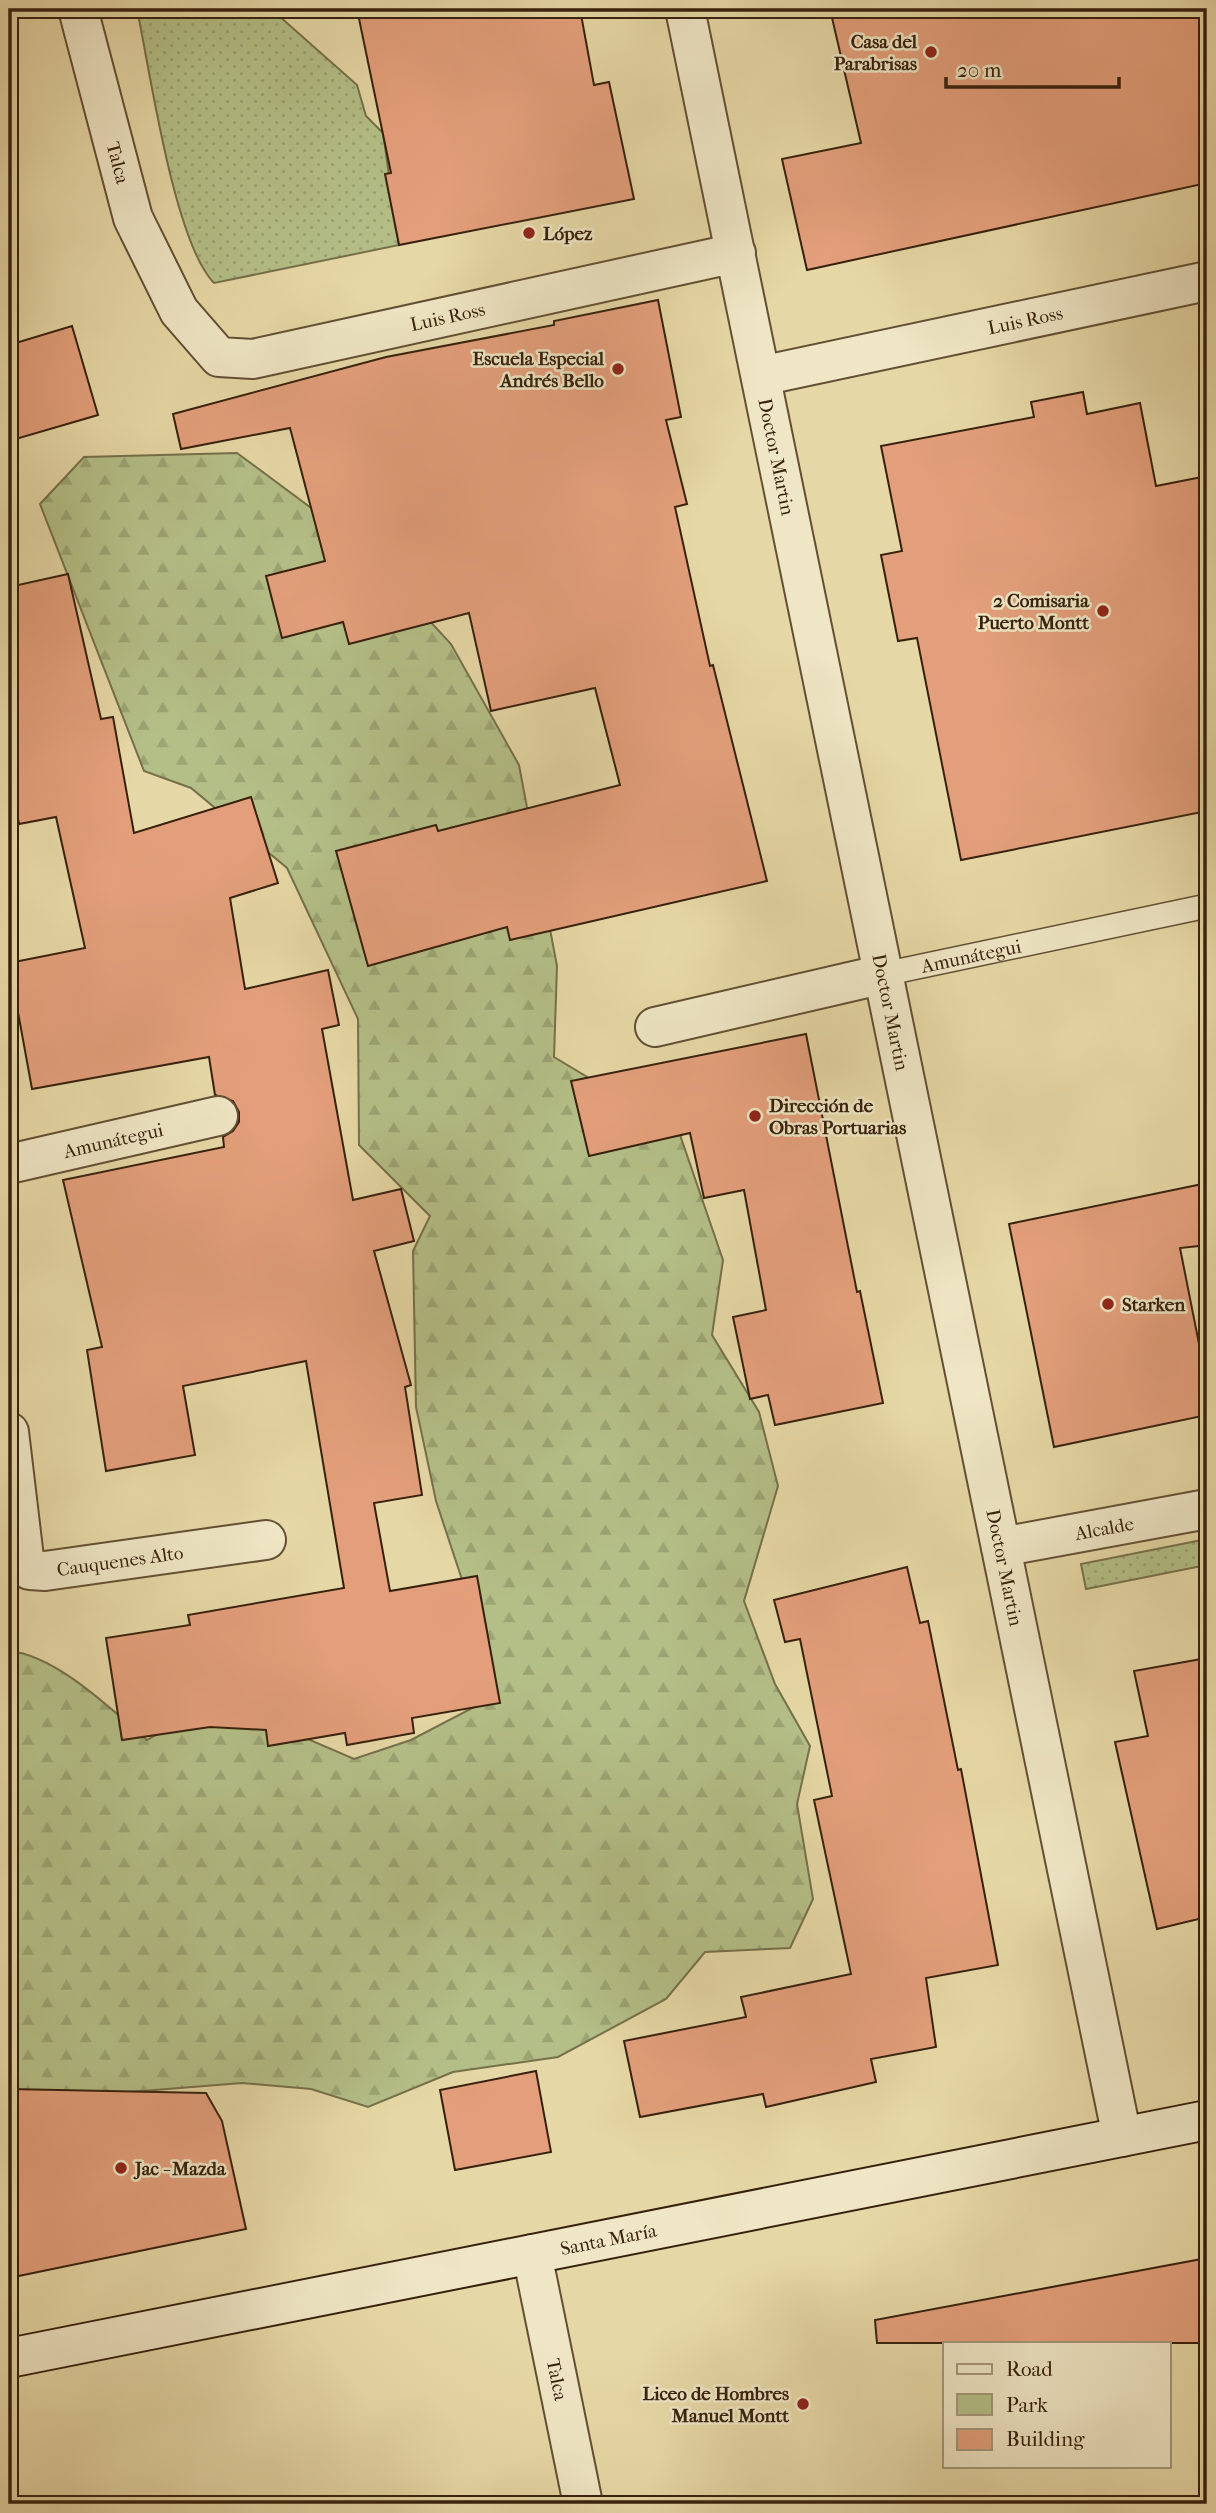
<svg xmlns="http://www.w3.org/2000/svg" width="1216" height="2513" viewBox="0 0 1216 2513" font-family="'IM FELL French Canon',serif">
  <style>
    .green { fill: url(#green-dots); stroke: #76704a; stroke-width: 2 }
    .forest { fill: url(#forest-firs); stroke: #76704a; stroke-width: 2 }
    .building { fill: #e39f7b; stroke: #37210d; stroke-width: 2 }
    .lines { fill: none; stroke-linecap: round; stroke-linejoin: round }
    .service-casing { stroke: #634f33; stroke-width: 26 }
    .minor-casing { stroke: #634f33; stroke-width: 42 }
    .tertiary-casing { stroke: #634f33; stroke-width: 42 }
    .secondary-casing { stroke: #37210d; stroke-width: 42 }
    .service { stroke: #efe6c5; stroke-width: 23 }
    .minor { stroke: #efe6c5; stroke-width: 38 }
    .tertiary { stroke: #efe6c5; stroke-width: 38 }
    .secondary { stroke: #efe6c5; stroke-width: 38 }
    .poi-dot { fill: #8f2418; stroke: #efe6c5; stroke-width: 2.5 }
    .labels { text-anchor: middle; stroke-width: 5; stroke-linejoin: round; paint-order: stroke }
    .poi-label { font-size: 19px; font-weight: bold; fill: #37210d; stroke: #efe6c5; text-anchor: end }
    .street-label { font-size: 19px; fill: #37210d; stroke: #efe6c5 }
  </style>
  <defs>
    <pattern id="green-dots" width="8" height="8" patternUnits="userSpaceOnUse" patternTransform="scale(1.75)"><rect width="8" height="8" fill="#b4bf87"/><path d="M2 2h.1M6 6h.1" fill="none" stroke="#9ba473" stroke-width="1.8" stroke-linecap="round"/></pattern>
    <pattern id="forest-firs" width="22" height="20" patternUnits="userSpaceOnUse" patternTransform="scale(1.75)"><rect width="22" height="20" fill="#b4bf87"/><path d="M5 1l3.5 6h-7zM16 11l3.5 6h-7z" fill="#9ba473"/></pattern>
  </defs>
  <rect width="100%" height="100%" fill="#e6d8a6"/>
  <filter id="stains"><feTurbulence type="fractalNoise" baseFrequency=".00286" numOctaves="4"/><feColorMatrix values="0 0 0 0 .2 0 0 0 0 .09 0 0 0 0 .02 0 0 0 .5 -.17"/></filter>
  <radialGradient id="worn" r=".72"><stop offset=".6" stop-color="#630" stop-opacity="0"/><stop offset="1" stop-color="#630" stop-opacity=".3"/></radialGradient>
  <!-- green -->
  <g class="green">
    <path d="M137,9h129l12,6 79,70 9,31 17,17 16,112 -185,38c-40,-41 -64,-212 -77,-274z"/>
    <polygon points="1207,1539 1207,1565 1086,1589 1081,1564"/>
  </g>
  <!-- forest -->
  <path class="forest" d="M237,453l120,89 94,102 68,121 38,201 -3,91 125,75 44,128 -11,75 47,77 19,74 -34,115 31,83 35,62 -13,58 16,95 -23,49 -85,4 -39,47 -108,58 -105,15 -85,35 -57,-18 -69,-6 -137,11 -96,21v-464c47,4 103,59 138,89l66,-38 16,3 125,54 57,-19 73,-38 -8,-80 -40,-121 -20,-94 -3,-156 17,-35 -71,-71 -1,-126 -71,-151 -96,-80 -47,-17 -104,-267 44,-47z"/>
  <!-- building -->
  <g class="building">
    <polygon points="357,9 580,9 594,85 609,82 634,199 399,245 385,174 391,173"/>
    <polygon points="830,9 1207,9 1207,183 807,270 782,159 861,143"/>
    <polygon points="658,300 681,417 666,420 687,504 675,507 710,666 713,665 767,881 510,940 507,927 368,966 336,851 436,825 438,831 620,785 595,688 491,711 469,613 349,644 343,622 282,638 266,576 325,561 290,428 181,449 173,414 386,357 554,325 554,321"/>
    <polygon points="72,326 98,415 9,441 9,345"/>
    <polygon points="1083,392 1087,414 1140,403 1156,486 1207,476 1207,811 961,860 917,638 898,641 881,555 902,551 881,446 1034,417 1031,402"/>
    <polygon points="68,574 101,719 113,717 134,833 251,797 278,883 230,898 245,989 328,970 339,1025 322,1029 353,1200 401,1189 414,1241 374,1251 411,1385 405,1387 422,1495 374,1503 390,1591 477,1576 500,1703 412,1718 414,1733 347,1745 345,1733 268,1746 266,1730 210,1727 122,1740 106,1638 190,1625 188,1615 344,1588 306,1361 183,1386 195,1455 106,1471 87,1350 102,1347 63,1180 224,1147 223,1137 233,1131 239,1122 239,1112 233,1101 215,1095 209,1057 32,1089 9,963 85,948 56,817 19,824 9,770 9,587"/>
    <polygon points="806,1034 857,1292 860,1291 883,1403 775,1425 768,1395 750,1399 733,1317 766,1310 744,1190 704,1198 690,1133 589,1156 571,1081"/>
    <polygon points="1207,1183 1207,1245 1180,1248 1207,1384 1207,1415 1054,1447 1009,1224"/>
    <polygon points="907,1567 920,1623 928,1621 958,1770 961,1769 998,1965 926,1978 936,2047 871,2059 876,2082 766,2107 763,2094 640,2117 624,2041 746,2017 741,1997 851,1974 814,1800 832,1796 800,1639 785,1642 774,1600"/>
    <polygon points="1207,1658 1207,1917 1157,1929 1115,1742 1148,1736 1134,1671"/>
    <polygon points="536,2071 551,2152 455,2170 440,2090"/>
    <polygon points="9,2089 206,2093 222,2121 246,2229 9,2278"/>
    <polygon points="1207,2258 1207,2343 877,2343 875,2320"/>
  </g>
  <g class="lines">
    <!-- service casing -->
    <g class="service-casing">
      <g id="service">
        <path id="s1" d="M884,974l323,-68"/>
      </g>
    </g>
    <!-- minor casing -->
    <g class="minor-casing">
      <g id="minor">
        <path id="s2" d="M78,9l55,209 46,93 40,46 34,2 483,-106"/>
        <polyline points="655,1027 884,974"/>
        <path id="s3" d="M9,1164l209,-48"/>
        <path id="s4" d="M9,1432l15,126 6,12 15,1 221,-31"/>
        <path id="s5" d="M1001,1547l206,-38"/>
        <path id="s6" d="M532,2254l51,250"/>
      </g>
    </g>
    <!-- tertiary casing -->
    <g class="tertiary-casing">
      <g id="tertiary">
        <path id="s7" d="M685,9l437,2128"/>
        <path id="s8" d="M761,376l446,-95"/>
      </g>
    </g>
    <!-- secondary casing -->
    <g class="secondary-casing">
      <g id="secondary">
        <path id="s9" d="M9,2358l1198,-238"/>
      </g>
    </g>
    <!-- service -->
    <use href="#service" class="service"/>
    <!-- minor -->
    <use href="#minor" class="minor"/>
    <!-- tertiary -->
    <use href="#tertiary" class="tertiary"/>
    <!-- secondary -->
    <use href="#secondary" class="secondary"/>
  </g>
  <!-- markers -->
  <g class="poi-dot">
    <circle cx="931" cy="52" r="7"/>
    <circle cx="529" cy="233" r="7"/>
    <circle cx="618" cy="369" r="7"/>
    <circle cx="1103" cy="611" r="7"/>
    <circle cx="755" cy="1116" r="7"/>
    <circle cx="1108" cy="1304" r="7"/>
    <circle cx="121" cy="2168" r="7"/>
    <circle cx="803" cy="2404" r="7"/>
  </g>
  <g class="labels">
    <!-- poi labels -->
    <g class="poi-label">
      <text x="917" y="48">Casa del<tspan x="917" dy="22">Parabrisas</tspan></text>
      <text x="543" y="240" text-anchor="start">López</text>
      <text x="604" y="365">Escuela Especial<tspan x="604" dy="22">Andrés Bello</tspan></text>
      <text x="1089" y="607">2 Comisaria<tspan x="1089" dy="22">Puerto Montt</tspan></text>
      <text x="769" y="1112" text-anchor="start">Dirección de<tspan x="769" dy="22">Obras Portuarias</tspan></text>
      <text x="1122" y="1311" text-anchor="start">Starken</text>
      <text x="135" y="2175" text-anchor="start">Jac - Mazda</text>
      <text x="789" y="2400">Liceo de Hombres<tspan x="789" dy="22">Manuel Montt</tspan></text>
    </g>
    <!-- street labels -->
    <g class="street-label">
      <text dy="7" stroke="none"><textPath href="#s2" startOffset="159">Talca</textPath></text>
      <text dy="7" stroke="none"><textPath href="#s2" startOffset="614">Luis Ross</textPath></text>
      <text dy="7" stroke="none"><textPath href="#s8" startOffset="270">Luis Ross</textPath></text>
      <text dy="7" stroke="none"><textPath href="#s7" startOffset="457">Doctor Martin</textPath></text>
      <text dy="7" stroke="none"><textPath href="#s1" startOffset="89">Amunátegui</textPath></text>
      <text dy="7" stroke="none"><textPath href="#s7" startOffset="1024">Doctor Martin</textPath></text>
      <text dy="7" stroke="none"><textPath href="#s3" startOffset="107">Amunátegui</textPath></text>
      <text dy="7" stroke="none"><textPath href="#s5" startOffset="105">Alcalde</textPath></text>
      <text dy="7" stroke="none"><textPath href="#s4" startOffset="231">Cauquenes Alto</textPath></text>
      <text dy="7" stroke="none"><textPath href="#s7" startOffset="1591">Doctor Martin</textPath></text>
      <text dy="7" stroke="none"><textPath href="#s9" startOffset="611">Santa María</textPath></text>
      <text dy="7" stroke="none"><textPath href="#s6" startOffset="128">Talca</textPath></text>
    </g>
  </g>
  <!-- margin -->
  <rect width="1216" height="2513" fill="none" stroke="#e6d8a6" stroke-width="35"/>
  <rect x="10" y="10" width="1195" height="2492" fill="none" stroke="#37210d" stroke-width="3.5"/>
  <rect x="18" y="18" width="1181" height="2478" fill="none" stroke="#37210d" stroke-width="2"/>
  <!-- legend -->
  <rect x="943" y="2342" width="228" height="126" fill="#efe6c5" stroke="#a5977b" stroke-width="2"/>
  <rect x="957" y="2364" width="35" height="10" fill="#efe6c5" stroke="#a5977b" stroke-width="2"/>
  <text x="1006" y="2376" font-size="21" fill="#37210d">Road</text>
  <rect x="957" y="2394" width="35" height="21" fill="#b4bf87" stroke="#a5977b" stroke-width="2"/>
  <text x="1006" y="2412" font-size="21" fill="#37210d">Park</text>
  <rect x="957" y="2429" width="35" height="21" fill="#e39f7b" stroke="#a5977b" stroke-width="2"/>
  <text x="1006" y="2446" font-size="21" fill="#37210d">Building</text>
  <!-- scale -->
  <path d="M946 77v10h173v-10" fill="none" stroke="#37210d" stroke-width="3.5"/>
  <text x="957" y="77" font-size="21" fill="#37210d" stroke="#efe6c5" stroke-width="5" paint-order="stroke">20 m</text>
  <rect width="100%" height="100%" filter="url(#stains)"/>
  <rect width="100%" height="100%" fill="url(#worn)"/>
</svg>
